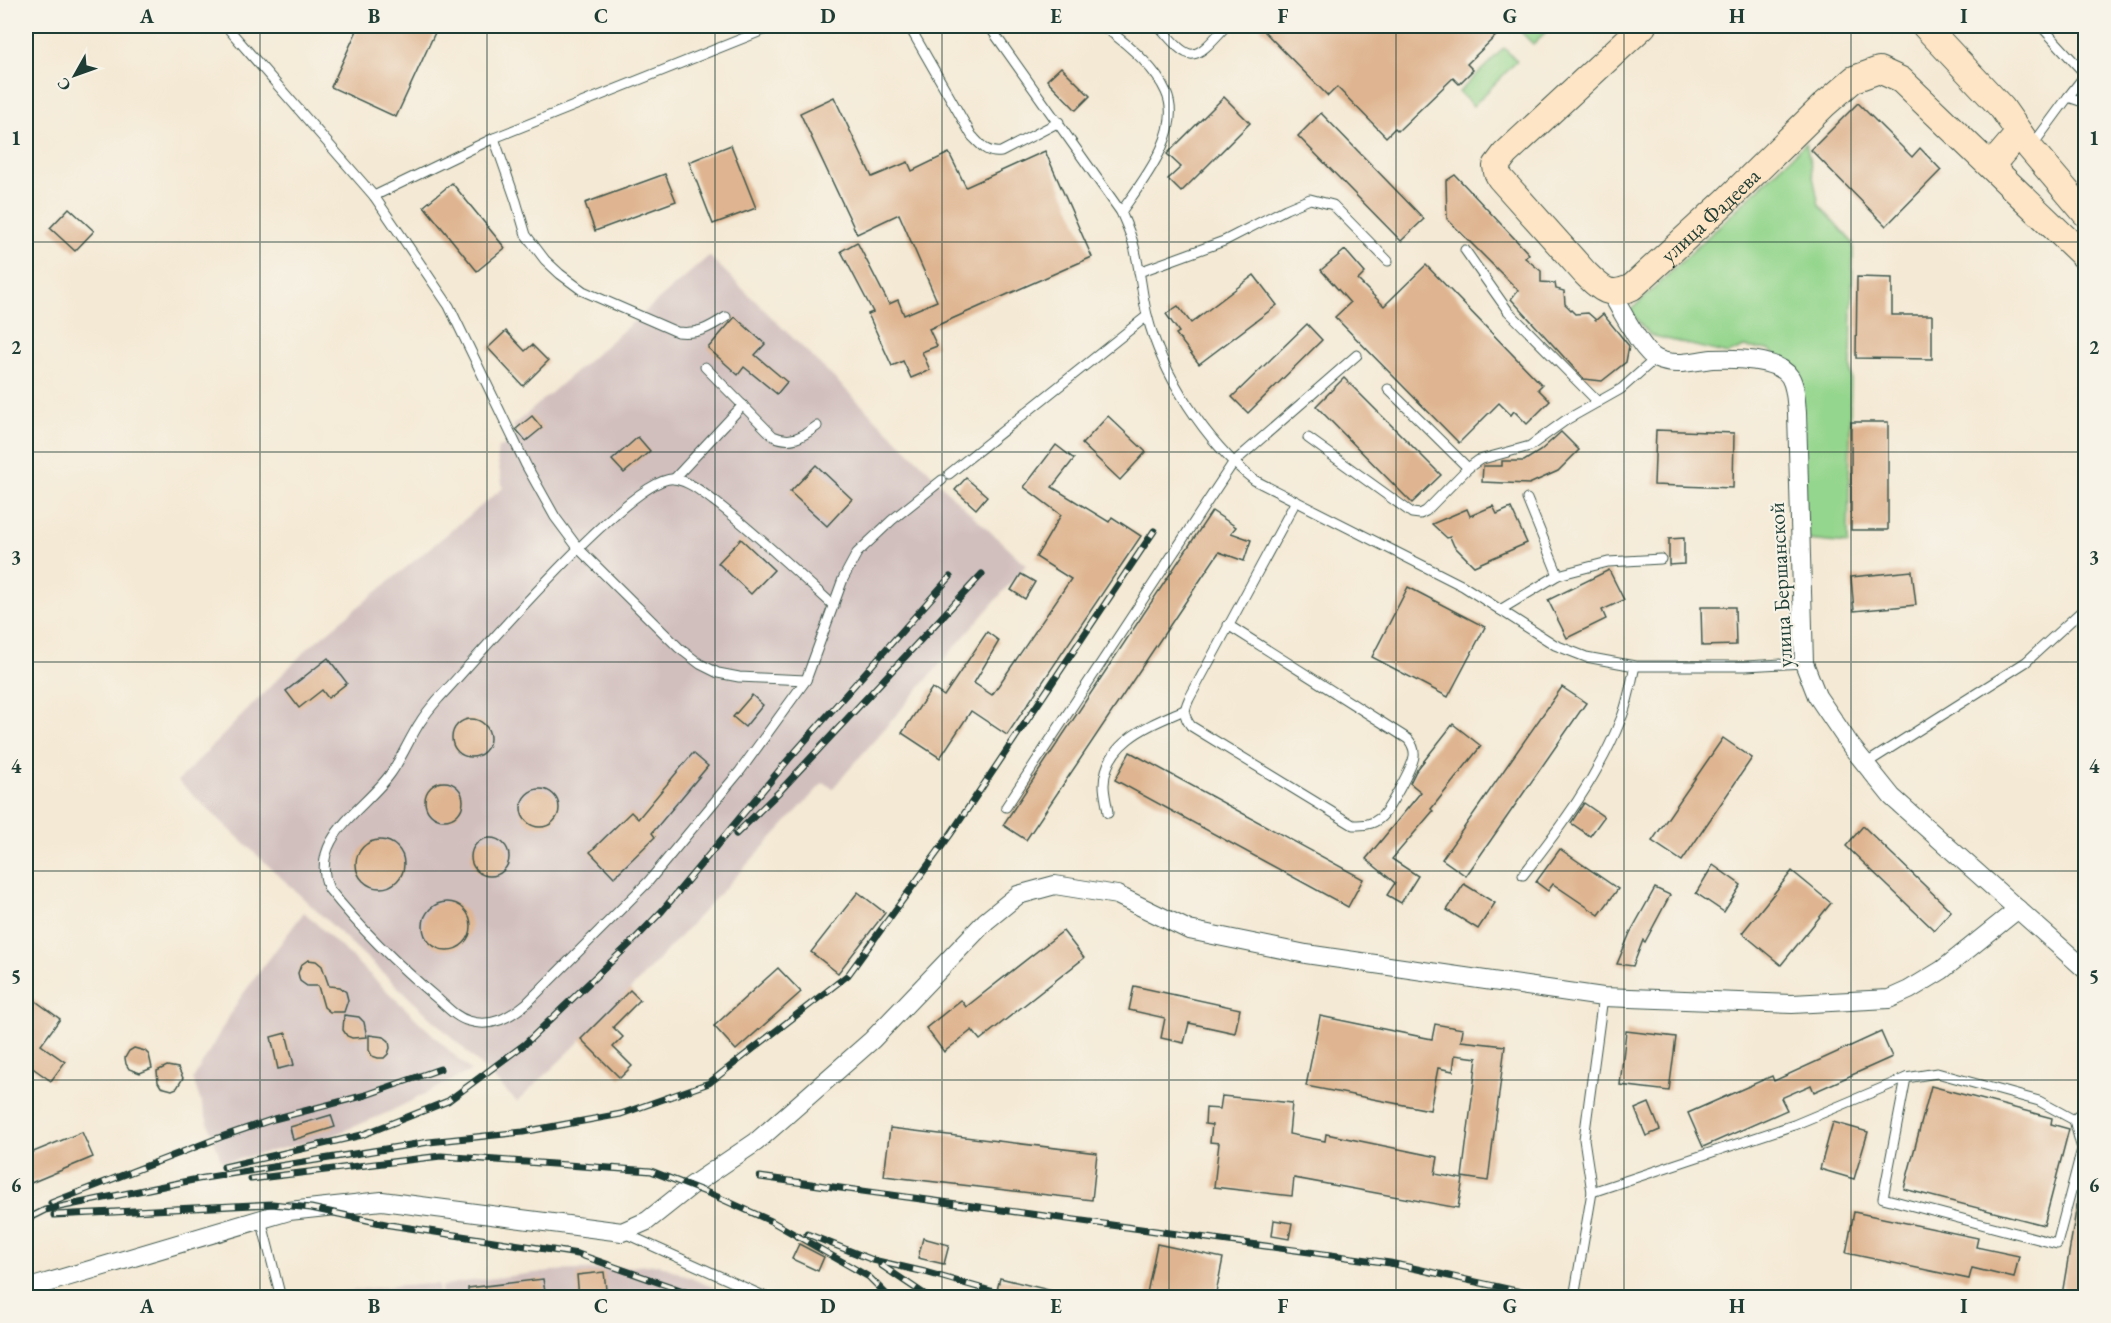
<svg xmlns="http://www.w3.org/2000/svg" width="2111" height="1323" viewBox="0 0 2111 1323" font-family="'EB Garamond',serif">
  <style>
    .industrial { fill: #d1bfbe }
    .green { fill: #94d68d; stroke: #5a8a60; stroke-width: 1.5 }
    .building { fill: #dfb591 }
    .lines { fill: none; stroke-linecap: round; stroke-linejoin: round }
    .service-casing { stroke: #3f574c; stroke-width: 11 }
    .minor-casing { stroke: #3f574c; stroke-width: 20 }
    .secondary-casing { stroke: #3f574c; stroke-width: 28 }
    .service { stroke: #fff; stroke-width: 9 }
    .minor { stroke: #fff; stroke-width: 18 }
    .secondary { stroke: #fee5c5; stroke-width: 26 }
    .rail-casing { stroke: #1f3d34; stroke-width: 7 }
    .rail { stroke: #f7f3e8; stroke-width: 4.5; stroke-dasharray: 14; stroke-linecap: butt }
    .grid { fill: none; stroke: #1f3d34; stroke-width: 1.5; stroke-opacity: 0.55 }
    .labels { text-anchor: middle; stroke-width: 4.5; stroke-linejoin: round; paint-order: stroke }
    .street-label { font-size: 22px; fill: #1f3d34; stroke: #f7f3e8 }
    .neatline { fill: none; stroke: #1f3d34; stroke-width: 2 }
    .grid-label { font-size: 20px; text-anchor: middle; font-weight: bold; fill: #1f3d34 }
  </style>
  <rect width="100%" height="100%" fill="#f7f3e8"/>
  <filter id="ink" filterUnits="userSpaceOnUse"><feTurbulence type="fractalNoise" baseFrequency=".0167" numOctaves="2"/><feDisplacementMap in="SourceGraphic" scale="12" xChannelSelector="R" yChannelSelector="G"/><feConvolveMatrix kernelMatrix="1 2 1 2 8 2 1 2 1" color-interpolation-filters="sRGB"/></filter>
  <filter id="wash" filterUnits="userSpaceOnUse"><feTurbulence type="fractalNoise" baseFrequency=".008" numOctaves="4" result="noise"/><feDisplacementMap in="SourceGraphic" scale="24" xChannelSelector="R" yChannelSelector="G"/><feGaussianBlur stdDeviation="1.35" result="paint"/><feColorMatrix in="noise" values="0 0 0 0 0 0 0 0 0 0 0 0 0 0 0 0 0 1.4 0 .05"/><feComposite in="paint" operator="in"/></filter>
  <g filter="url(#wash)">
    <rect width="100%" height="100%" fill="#f4e9d4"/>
    <!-- industrial -->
    <g class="industrial">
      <polygon points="709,256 926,468 951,495 1026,565 833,788 823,783 630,990 573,1048 517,1102 463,1048 178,781 308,648 503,488 497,457 498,447 508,445 519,436 513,426"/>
      <polygon points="304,912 471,1071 389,1112 329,1137 222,1163 193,1079 240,998"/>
      <polygon points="658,1264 735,1297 441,1298 441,1287 455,1283 551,1271 607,1269"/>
      <polygon points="438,1284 439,1297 296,1297 403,1285"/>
    </g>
    <!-- green -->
    <g class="green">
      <polygon points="1527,26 1552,26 1533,44 1521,32"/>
      <polygon points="1504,48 1517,61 1473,106 1459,92"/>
      <polygon points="1806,143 1819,205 1853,243 1848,544 1808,540 1789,365 1769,350 1744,347 1728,354 1650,335 1630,311"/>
    </g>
    <g id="blocks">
      <!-- building -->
      <g class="building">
        <polygon points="359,26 438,26 396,117 331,87"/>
        <polygon points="1259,26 1506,26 1467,64 1473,70 1459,84 1453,78 1398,131 1395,128 1386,137 1337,87 1328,96"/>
        <polygon points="1061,67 1090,96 1076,110 1047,80"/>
        <polygon points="834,97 872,177 908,162 912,171 949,153 966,187 1045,151 1092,257 929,329 937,346 922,352 930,370 911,378 903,361 892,366 868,314 873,312 841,251 857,242 889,304 898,300 904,315 937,301 899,214 857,234 800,113"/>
        <polygon points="1224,97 1250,123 1181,192 1168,179 1181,167 1167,154"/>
        <polygon points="1858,103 1912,157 1920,148 1941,170 1886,226 1811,150"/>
        <polygon points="1321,113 1424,219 1401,241 1298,136"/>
        <polygon points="731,145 756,208 713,224 689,162"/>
        <polygon points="665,174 676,201 595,231 585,203"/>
        <polygon points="1455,175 1529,254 1525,258 1541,271 1541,282 1555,283 1556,289 1564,291 1565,304 1575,314 1588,313 1596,320 1603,314 1629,346 1626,362 1602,381 1584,379 1511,299 1518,290 1447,219 1446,181"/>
        <polygon points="452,183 505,248 477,271 424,206"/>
        <polygon points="69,208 94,231 75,251 50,228"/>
        <polygon points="1345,250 1365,273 1358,280 1384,306 1426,265 1542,385 1538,389 1550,401 1527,424 1514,411 1511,415 1499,403 1459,443 1335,317 1350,303 1321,270"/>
        <polygon points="1254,275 1277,305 1199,364 1176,334 1179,332 1166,314 1178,306 1191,323"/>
        <polygon points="1857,277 1892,278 1892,315 1932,315 1932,359 1856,358"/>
        <polygon points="735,317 765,344 755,355 787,382 777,394 744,367 738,375 708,348"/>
        <polygon points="1307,324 1322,340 1248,413 1232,397"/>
        <polygon points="506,331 525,351 532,345 548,361 523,386 488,348"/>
        <polygon points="1344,378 1441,475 1412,503 1316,406"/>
        <polygon points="532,416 542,428 526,441 516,429"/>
        <polygon points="1108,416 1146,452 1120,480 1082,444"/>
        <rect x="1851" y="422" width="37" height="108"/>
        <polygon points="1656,430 1734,433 1733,488 1654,485"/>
        <polygon points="1561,432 1579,450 1558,471 1529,484 1482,482 1483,466 1502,466 1502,461 1524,461 1540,451"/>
        <polygon points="638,437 650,451 624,473 612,460"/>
        <polygon points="1056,445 1074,459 1052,487 1109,522 1112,517 1141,536 1007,735 971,711 940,758 902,733 932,688 944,696 987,632 999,641 974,683 992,695 1071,579 1036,557 1061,515 1024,487"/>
        <polygon points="816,465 852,499 827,526 790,492"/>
        <polygon points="966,478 987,496 976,509 955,490"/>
        <polygon points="1493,506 1497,514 1511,508 1527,543 1474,566 1454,546 1450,537 1447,538 1432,524 1467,509 1470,516"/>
        <polygon points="1212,511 1236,527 1231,533 1251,540 1244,561 1219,552 1026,840 1003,825"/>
        <polygon points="1684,538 1684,564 1669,565 1669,539"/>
        <polygon points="741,539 774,570 751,594 718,563"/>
        <polygon points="1609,570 1624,600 1602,610 1606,619 1567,638 1548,600"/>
        <polygon points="1912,571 1916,605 1854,611 1851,577"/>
        <polygon points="1021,574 1035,582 1025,599 1011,590"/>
        <polygon points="1408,587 1485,627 1448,697 1372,657"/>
        <polygon points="1701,607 1735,607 1736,645 1702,646"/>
        <polygon points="328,658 347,683 328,698 322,690 299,708 286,691"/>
        <polygon points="1562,687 1586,703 1466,876 1442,859"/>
        <polygon points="752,695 763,705 745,727 733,717"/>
        <circle cx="471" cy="738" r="19"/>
        <polygon points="1453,724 1481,746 1431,809 1433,811 1392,859 1418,876 1401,903 1387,895 1395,883 1366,859 1421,792 1410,783 1416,771"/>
        <polygon points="1723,738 1752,758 1682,861 1652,841"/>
        <polygon points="1130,752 1363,879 1348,907 1115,780"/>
        <polygon points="693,753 708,766 652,833 655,837 614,877 590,852 631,812 638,819"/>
        <circle cx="444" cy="801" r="19"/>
        <circle cx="540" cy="808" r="19"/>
        <polygon points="1584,803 1604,817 1590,836 1571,823"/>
        <polygon points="1863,826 1951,911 1934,930 1846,846"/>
        <circle cx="490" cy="857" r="19"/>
        <circle cx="380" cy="864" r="24"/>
        <polygon points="1560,849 1618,889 1599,915 1553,884 1548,891 1536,882"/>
        <polygon points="1713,865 1741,885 1724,912 1696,893"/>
        <polygon points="1792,871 1831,903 1781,965 1742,933"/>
        <polygon points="1464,884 1495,903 1478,929 1447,910"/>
        <polygon points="1655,888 1670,895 1645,942 1643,940 1633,966 1617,964 1630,933"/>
        <polygon points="858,892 885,913 838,973 811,952"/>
        <circle cx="447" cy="926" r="24"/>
        <polygon points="1063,931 1084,958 980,1040 972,1030 944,1052 926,1028 961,1000 966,1007"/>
        <polygon points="308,960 316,961 322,966 329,986 340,987 346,992 348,1000 344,1012 330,1012 324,1007 318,986 307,986 300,981 298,973 301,965"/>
        <polygon points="778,968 801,992 736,1050 714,1026"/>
        <polygon points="1134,986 1240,1009 1235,1033 1189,1023 1184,1043 1161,1038 1165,1018 1129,1010"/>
        <polygon points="630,990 640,1000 613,1027 623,1037 613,1047 632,1066 620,1078 581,1039"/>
        <polygon points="26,994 60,1019 41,1045 65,1062 51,1081 27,1064 26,1066"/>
        <polygon points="344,1015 359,1017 364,1022 367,1037 352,1038 347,1036 343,1030"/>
        <polygon points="1320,1016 1432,1039 1435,1024 1463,1029 1461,1041 1505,1046 1488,1181 1462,1177 1477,1058 1455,1055 1453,1071 1438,1068 1430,1110 1306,1086"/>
        <polygon points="1626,1031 1676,1037 1669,1091 1620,1085"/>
        <polygon points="1881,1032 1892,1057 1814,1092 1811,1085 1781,1098 1787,1110 1703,1147 1688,1113 1772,1076 1774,1081"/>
        <polygon points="286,1033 294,1065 278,1069 271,1037"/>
        <polygon points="369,1035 384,1037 389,1041 390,1048 388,1054 384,1058 378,1058 372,1056 369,1050"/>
        <polygon points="134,1048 145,1051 149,1055 152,1068 140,1073 129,1069 126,1064 125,1058 129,1051"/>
        <polygon points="167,1066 178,1068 183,1078 177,1088 172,1090 161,1087 158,1082 157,1071"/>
        <polygon points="1931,1086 2052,1118 2051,1124 2069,1129 2044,1225 1904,1189"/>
        <polygon points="1222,1096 1292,1103 1289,1134 1325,1141 1326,1134 1438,1157 1435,1174 1463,1179 1458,1208 1294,1178 1292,1196 1214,1187 1219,1143 1210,1142 1212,1125 1205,1124 1206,1108 1220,1109"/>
        <polygon points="1649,1103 1660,1130 1646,1136 1635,1109"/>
        <polygon points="331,1115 335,1127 293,1140 290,1127"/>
        <polygon points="1833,1122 1868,1132 1854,1179 1820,1169"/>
        <polygon points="890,1128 1097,1153 1092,1200 884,1176"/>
        <polygon points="82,1132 93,1157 26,1185 26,1155"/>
        <polygon points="2078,1199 2085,1200 2085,1266 2083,1267 2078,1297 2062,1295"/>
        <polygon points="1854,1212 1978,1238 1976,1247 2019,1256 2014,1278 1972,1268 1969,1279 1846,1253"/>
        <polygon points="1274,1220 1292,1223 1289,1239 1272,1236"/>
        <polygon points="923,1238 949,1245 944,1264 918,1258"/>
        <polygon points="799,1244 824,1257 818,1271 792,1259"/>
        <polygon points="1157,1244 1223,1258 1215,1298 1146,1298"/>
        <polygon points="604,1272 607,1298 579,1298 577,1275"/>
        <polygon points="1000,1278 1057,1292 1056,1298 995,1298"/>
        <polygon points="543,1279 546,1298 468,1298 468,1288"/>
      </g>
    </g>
  </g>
  <g filter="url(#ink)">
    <use href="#blocks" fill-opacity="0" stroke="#3f574c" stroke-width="1.5"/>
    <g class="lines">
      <!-- service casing -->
      <g class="service-casing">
        <g id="service">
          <polyline points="226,26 374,196 449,306 526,465 555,517 578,548 679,648 700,664 718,673 739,677 806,680"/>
          <path d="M909,26l63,110c9,9 15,18 29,16l58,-30"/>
          <polyline points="989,26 1121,212"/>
          <path d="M1103,26c22,16 52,41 63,66 18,39 -24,90 -45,120 4,10 9,20 12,31 7,23 8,48 14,72 15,60 59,127 107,165l209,106 92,59 31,12 49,9h110l59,-3"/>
          <path d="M1159,26c33,39 34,36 67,0"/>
          <polyline points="2041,26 2085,74"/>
          <polyline points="2068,97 2086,74"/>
          <path d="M494,138l22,63 10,34 19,25 15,14 23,17 94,41c22,2 30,-3 49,-15"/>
          <polyline points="2032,146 2068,97 2086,103"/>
          <polyline points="374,196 494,138 774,26"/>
          <polyline points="1465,250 1508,311 1598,402"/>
          <polyline points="1139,272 1224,241 1286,209 1310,199 1333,205 1388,261"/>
          <path d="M705,367l68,69c18,8 29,1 44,-10"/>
          <polyline points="1388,389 1468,468"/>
          <polyline points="1308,438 1412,513 1420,514 1426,511 1468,468 1479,460 1530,446 1566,420 1621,389 1655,359"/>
          <polyline points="949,474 1147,316"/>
          <polyline points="674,479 743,405"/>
          <polyline points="1527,499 1558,575"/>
          <path d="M834,606c-38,-35 -75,-70 -116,-102 -13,-9 -26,-22 -43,-25 -41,-7 -202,184 -237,220 -6,7 -12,14 -17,22 -11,16 -18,35 -30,52 -25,36 -84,65 -62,116 31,39 72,79 110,111 9,8 18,18 30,21 23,7 41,-4 58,-18l121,-121 92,-111 66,-91 37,-101 14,-26 35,-33 50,-40"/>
          <polyline points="1500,610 1558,575 1608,562 1661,559"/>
          <path d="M1228,625l180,114c4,5 7,10 6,17 -1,10 -26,56 -34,62 -8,7 -17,7 -27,7l-162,-99c-8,-10 -7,-16 -2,-27l107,-198"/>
          <polyline points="1865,764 2026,662 2086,607"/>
          <polyline points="1006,807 1233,463 1357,355"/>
          <path d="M1108,813c-1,-9 -4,-19 -4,-28 1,-44 46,-60 80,-75"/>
          <path d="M1523,875c38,-48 75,-98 98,-156 7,-16 10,-36 14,-53"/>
          <polyline points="1906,1078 1883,1198 2057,1244 2082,1149 2074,1120 2086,1108"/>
          <polyline points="1592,1192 1794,1125 1906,1078 1937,1073 2039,1101 2074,1120"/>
          <polyline points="261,1219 281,1298"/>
          <polyline points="624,1233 768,1298"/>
          <polyline points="1574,1298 1592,1192 1584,1139 1603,997"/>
        </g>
      </g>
      <!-- minor casing -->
      <g class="minor-casing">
        <g id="minor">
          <path d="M1610,292c11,16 31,60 47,67 18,8 36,2 55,0 20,-1 66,-1 78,18 6,10 6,25 7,36l7,250 13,33 34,50 41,51 194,173"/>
          <polyline points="26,1289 289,1211 382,1201 622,1232 647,1221 691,1186 756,1142 872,1040 986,921 1018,895 1055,885 1117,895 1189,930 1306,954 1603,997 1792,1004 1889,999 1909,990 1942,970 2018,909"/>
        </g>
      </g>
      <!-- secondary casing -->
      <g class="secondary-casing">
        <g id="secondary">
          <path id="s1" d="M1643,26l-138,128 -9,12 1,6 3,6 85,95c17,17 25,25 47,14l95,-87 97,-95 30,-26 25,-9 22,10 185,178"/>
          <polyline points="1925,26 2002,108 2030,148 2086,214"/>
          <polyline points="1991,166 2019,133"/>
        </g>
      </g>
      <!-- service -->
      <use href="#service" class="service"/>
      <!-- minor -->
      <use href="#minor" class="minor"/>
      <!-- secondary -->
      <use href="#secondary" class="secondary"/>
      <!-- rail casing -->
      <g class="rail-casing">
        <g id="rail">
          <polyline points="736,834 780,791 982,574"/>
          <polyline points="224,1167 362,1135 448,1101 525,1044 635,939 662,911 788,760 950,577"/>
          <polyline points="760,1177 1390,1263 1549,1298"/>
          <polyline points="251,1179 441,1156 651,1171 713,1195 771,1221 869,1277 890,1298"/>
          <polyline points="51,1203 221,1137 274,1119 366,1095 440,1069"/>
          <polyline points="54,1215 272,1204 311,1208 390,1225 578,1254 703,1298"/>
          <polyline points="33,1216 45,1210 198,1179 429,1142 523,1132 621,1114 709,1083 848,975 950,835 1154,531"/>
          <polyline points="807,1234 873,1260 925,1272 991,1291"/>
          <polyline points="881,1265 930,1298"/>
        </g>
      </g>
      <!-- rail -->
      <use href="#rail" class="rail"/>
    </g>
  </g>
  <!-- grid -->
  <path class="grid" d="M260,26v1272M487,26v1272M715,26v1272M942,26v1272M1169,26v1272M1396,26v1272M1624,26v1272M1851,26v1272M26,242h2060M26,452h2060M26,662h2060M26,871h2060M26,1080h2060"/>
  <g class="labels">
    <!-- street labels -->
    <g class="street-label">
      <text dy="8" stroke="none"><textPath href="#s1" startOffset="504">улица Фадеева</textPath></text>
      <text transform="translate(1780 585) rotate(-93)" y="8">улица Бершанской</text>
    </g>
  </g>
  <!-- margin -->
  <rect width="2111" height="1323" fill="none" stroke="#f7f3e8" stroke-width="66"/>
  <!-- north arrow -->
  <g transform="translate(75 75) rotate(230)" stroke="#f7f3e8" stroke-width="4.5" paint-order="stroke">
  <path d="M0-4.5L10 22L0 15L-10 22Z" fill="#1f3d34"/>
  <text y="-9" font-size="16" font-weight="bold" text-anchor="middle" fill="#1f3d34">С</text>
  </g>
  <rect x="33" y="33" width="2045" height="1257" class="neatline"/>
  <g class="grid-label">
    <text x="147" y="23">A</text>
    <text x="374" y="23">B</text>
    <text x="601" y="23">C</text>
    <text x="828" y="23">D</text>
    <text x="1056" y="23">E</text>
    <text x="1283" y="23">F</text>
    <text x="1510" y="23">G</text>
    <text x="1737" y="23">H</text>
    <text x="1964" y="23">I</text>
    <text x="16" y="145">1</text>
    <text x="2094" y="145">1</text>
    <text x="16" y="354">2</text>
    <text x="2094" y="354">2</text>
    <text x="16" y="564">3</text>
    <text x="2094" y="564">3</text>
    <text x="16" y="773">4</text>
    <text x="2094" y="773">4</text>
    <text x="16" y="983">5</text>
    <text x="2094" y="983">5</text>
    <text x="16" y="1192">6</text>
    <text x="2094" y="1192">6</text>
    <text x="147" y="1313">A</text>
    <text x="374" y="1313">B</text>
    <text x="601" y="1313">C</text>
    <text x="828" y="1313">D</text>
    <text x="1056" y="1313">E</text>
    <text x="1283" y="1313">F</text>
    <text x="1510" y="1313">G</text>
    <text x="1737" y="1313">H</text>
    <text x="1964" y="1313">I</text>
  </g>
</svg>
